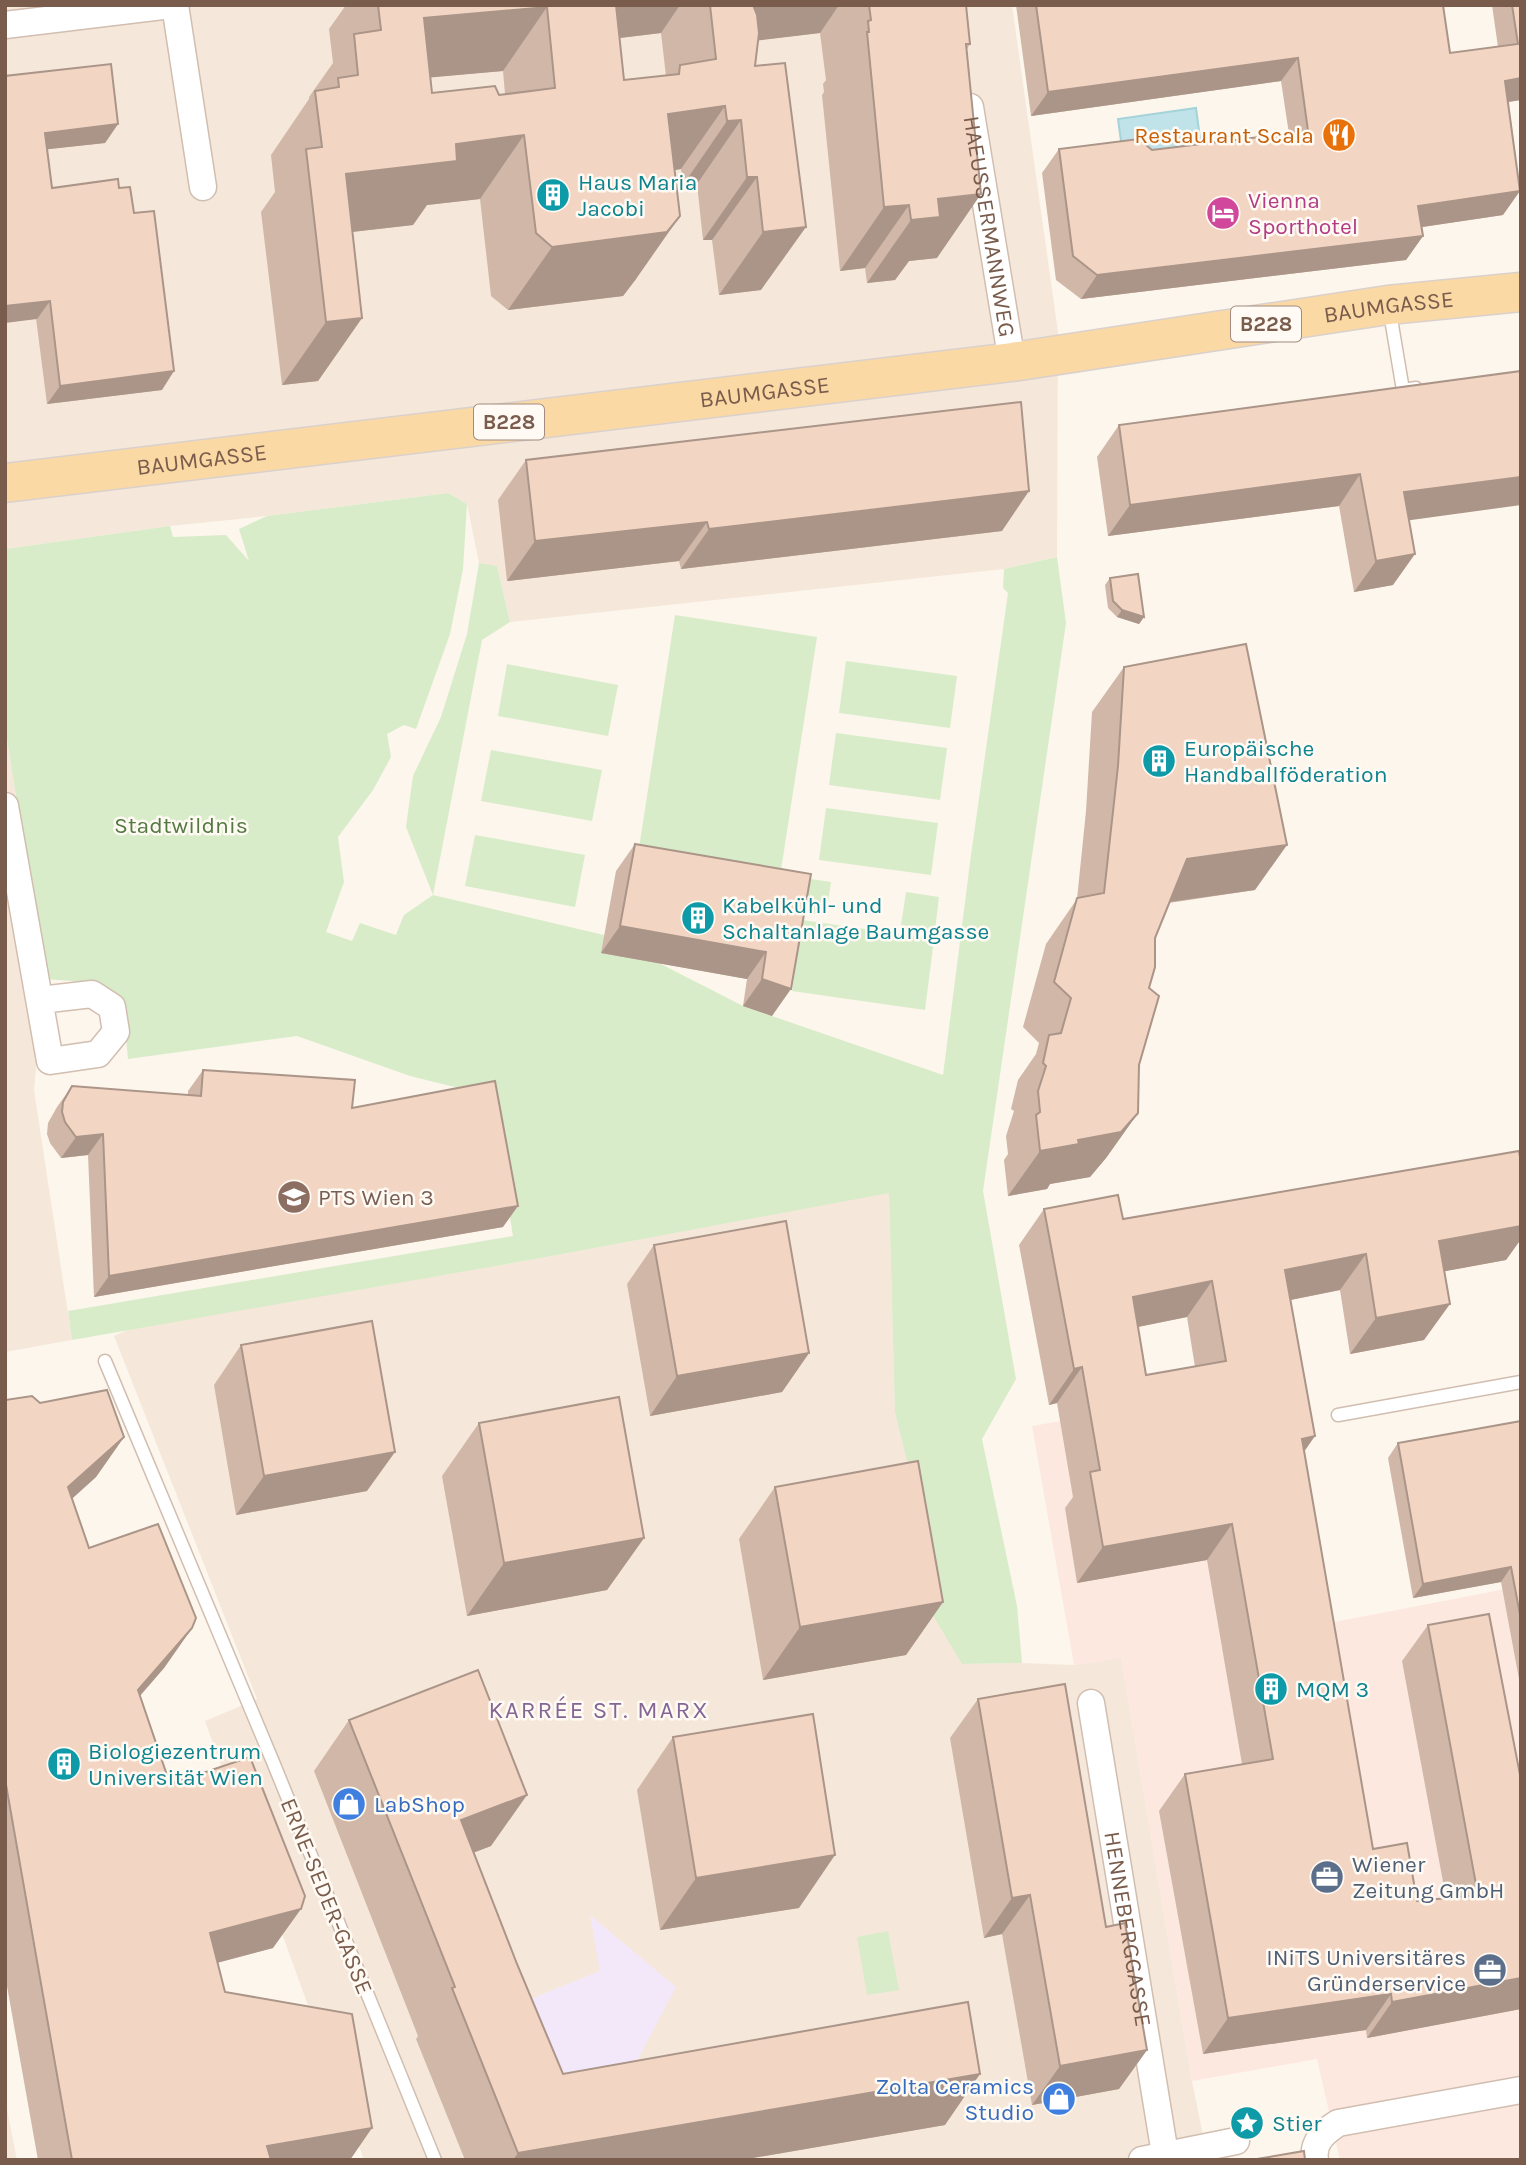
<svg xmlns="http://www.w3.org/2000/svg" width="1526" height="2165" viewBox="0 0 1526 2165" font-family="Karla,sans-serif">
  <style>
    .residential { fill: #f5e8da }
    .commercial { fill: #fde8e0 }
    .education { fill: #f3e8fa }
    .green { fill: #d8ecc9 }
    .water { fill: #bfe3e8; stroke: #a5d3da; stroke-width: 2 }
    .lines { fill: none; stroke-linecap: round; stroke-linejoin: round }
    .lane-casing { stroke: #d1beb0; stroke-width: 15 }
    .street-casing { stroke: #d1beb0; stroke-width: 29 }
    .primary-casing { stroke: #dad1cd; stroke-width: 41 }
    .lane { stroke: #fff; stroke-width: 12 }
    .street { stroke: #fff; stroke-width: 26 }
    .primary { stroke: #fbd9a5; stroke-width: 38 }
    .wall { fill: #d1b7a8; fill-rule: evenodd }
    .shaded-wall { fill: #aa9588 }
    .building { fill: #f3d5c3; stroke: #aa9588; stroke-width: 2; fill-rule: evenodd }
    .labels { text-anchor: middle; stroke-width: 5; stroke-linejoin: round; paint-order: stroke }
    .shield { fill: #fffaf3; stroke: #a28b7f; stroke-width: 2 }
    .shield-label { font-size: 21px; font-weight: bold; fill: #7a5c4d }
    .food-label { font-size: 23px; fill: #c56008; stroke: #fffaf3; text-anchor: end }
    .culture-label { font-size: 23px; fill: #0d838f; stroke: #fffaf3; text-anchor: start }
    .hotel-label { font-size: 23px; fill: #b23c85; stroke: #fffaf3; text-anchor: start }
    .street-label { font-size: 23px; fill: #7a5c4d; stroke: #fffaf3 }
    .park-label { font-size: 23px; fill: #537a41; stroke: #fffaf3 }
    .education-label { font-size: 23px; fill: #785e54; stroke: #fffaf3; text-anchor: start }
    .shop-label { font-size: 23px; fill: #366cbe; stroke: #fffaf3; text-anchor: start }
    .service-label { font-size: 23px; fill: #4e5e75; stroke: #fffaf3; text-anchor: start }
    .neighbourhood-label { font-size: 24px; letter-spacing: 2px; fill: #846695; stroke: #fffaf3 }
  </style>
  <rect width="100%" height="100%" fill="#fdf6ec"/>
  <!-- residential -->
  <g class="residential">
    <polygon points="5,5 1012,5 1058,332 1057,557 1004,569 510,622 497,566 479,563 467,504 448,493 267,516 170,526 5,549"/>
    <polygon points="5,727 45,979 34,1090 72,1340 5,1352"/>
    <polygon points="889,1192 895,1413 963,1664 1022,1663 1074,1665 1121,1657 1192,2081 1208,2160 364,2160 205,1721 257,1699 114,1336 132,1328 541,1258"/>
    <polygon points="5,2099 17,2160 5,2160"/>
  </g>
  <!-- commercial -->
  <polygon class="commercial" points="1280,1383 1324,1624 1521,1586 1521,2160 1340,2160 1317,2059 1192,2081 1121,1658 1074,1665 1032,1426"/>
  <!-- education -->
  <polygon class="education" points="590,1915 676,1987 611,2110 483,2018 600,1971"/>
  <!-- green -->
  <g class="green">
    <polygon points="448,493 467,504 463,569 450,634 416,729 404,725 387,734 391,757 373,790 338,837 344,882 326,932 352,941 360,923 396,935 404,915 433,895 406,827 413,776 441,717 467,634 479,563 497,566 510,622 482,640 433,895 604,935 743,1006 943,1075 971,855 1008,593 1003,588 1004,569 1057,557 1066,623 983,1191 1016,1379 982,1439 1017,1606 1022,1663 962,1664 928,1607 914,1488 895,1413 889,1193 541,1258 72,1340 68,1311 513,1236 493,1111 471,1091 410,1076 297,1036 128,1059 123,1006 99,983 45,979 5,727 5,549 170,526 173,537 226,535 249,561 239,529 267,516"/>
    <polygon points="675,615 817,637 779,883 637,861"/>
    <polygon points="846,661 957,676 950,728 839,713"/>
    <polygon points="507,664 618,685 608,736 498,716"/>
    <polygon points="836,733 947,748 940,800 829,785"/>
    <polygon points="491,750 602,770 592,821 481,801"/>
    <polygon points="826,808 938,823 931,875 819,860"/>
    <polygon points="475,835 585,855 575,907 465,886"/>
    <polygon points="797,877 831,882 826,915 792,911"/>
    <polygon points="906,892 939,897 935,930 901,925"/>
    <polygon points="802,920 934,939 925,1010 792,991"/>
    <polygon points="888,1931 899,1990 867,1995 857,1937"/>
  </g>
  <!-- water -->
  <polygon class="water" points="1196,108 1201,146 1123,156 1118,119"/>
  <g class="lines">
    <!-- lane casing -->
    <g class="lane-casing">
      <g id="lane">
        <polyline points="1389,307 1403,390 1416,388"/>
        <polyline points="105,1361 273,1762 435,2160"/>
        <polyline points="1338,1415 1521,1382"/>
      </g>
    </g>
    <!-- street casing -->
    <g class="street-casing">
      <g id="street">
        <polyline points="175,5 203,187"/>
        <polyline points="5,25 171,5"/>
        <path id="s1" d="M970,107l42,255"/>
        <polyline points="5,806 50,1061 98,1054 116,1032 112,1007 92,994 40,1000"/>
        <path id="s2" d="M1091,1703l74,451"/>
        <polyline points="1142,2160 1236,2141"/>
        <path d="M1315,2160c-3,-18 9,-28 23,-37l183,-33"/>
      </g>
    </g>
    <!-- primary casing -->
    <g class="primary-casing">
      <g id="primary">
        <path id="s3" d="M5,483l1007,-121 376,-57 133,-13"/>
      </g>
    </g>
    <!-- lane -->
    <use href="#lane" class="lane"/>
    <!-- street -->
    <use href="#street" class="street"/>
    <!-- primary -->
    <use href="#primary" class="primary"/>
  </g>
  <!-- wall -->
  <g class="wall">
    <path d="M346,5h620l4,39 -3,5 -30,209 -28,3 -14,19 -28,3 -2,-15 -25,3 -18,-176 2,-3 -1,-8 3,-4 -6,-47 -62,7 -3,26 30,-3 -24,227 -42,5 -7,-55h-9l-6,-56 -14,1 -2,-16 -6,1 -39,109 -13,17 -115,14 -17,-14 -11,-97 -53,6 -14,20 -61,7 10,86 -44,63 -36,4 -21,-173 14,-20 -4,-37 38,-56v-2l24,-34 -4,-34zM661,33l5,43 -42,4 -4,-42zM503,71l2,23 -6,1 -67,-2 -2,-16z"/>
    <polygon points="1016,5 1443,5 1450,53 1498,47 1492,5 1521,5 1521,100 1508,102 1503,215 1422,227 1423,236 1406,260 1081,299 1056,280 1042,173 1059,149 1152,150 1289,134 1281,81 1031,116"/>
    <polygon points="5,76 118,124 105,143 47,149 52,188 119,188 162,390 47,404"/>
    <polygon points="1521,371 1409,520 1393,585 1354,592 1339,506 1108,536 1097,457 1119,425"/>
    <polygon points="526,460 1002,531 681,569 679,561 507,581 498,500"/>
    <polygon points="1110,578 1144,617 1139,624 1117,617 1108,608 1105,585"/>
    <polygon points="1124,667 1255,890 1169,903 1155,938 1139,1065 1138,1113 1106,1158 1090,1177 1050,1184 1047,1189 1008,1196 1004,1160 1008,1154 1006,1136 1014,1111 1011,1109 1018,1080 1036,1054 1039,1043 1023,1027 1046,944 1077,899 1086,811 1092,712"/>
    <polygon points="635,844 811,874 772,1016 743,1006 747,979 601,953 616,871"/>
    <polygon points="203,1070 352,1108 503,1227 94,1297 88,1155 61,1158 50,1143 47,1134 48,1123 57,1107 72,1086 188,1095 188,1091"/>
    <path d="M1521,1162v77l-15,21 -62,11 -20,69 -74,14 -10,-64 -49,10 13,152 69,397 44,52 29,-3 -44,-237 26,-36 93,384 -154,29 -1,-8 -163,24 -44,-243 26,-37 57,-10 -35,-204 -130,23 -12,-75 8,-11 -16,-94 -8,2 -30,-160 25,-36 79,10zM1187,1317l8,50 -49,8 -8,-48z"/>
    <polygon points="654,1245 809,1353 782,1392 650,1416 627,1284"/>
    <polygon points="241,1345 367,1491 236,1515 214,1385"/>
    <polygon points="5,1400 40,1403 124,1437 96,1477 72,1498 89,1548 192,1628 164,1668 140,1696 170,1784 273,1948 217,1963 225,1992 350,2160 38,2160 5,1975"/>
    <polygon points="1521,1421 1521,1690 1501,1582 1413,1598 1388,1458 1398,1443"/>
    <polygon points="479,1423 644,1538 607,1590 467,1616 442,1476"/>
    <polygon points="775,1487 943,1602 906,1655 763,1680 739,1539"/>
    <polygon points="978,1699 1106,1927 1147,2050 1119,2089 1032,2105 1002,1934 984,1938 950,1738"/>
    <polygon points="349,1720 491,1846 474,1852 517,1964 563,2074 945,2125 741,2160 465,2160 416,2039 418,2036 314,1771"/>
    <polygon points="673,1737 799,1908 660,1930 637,1790"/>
  </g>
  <!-- shaded-wall -->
  <g class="shaded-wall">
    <polygon points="596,5 680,5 661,33 569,44"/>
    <polygon points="729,5 839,5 820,33 714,46"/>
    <polygon points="547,7 503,71 380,82 424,18"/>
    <polygon points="1298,58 1281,81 1031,116 1048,92"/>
    <polygon points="1521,78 1521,100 1488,105 1505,81"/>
    <polygon points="725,106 681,169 624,178 668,114"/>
    <polygon points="741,120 697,184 683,185 727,121"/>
    <polygon points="118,124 105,143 32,151 45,133"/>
    <polygon points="524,135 480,199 427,205 413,225 316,236 346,174 456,144"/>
    <polygon points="747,177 757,177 712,240 703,240"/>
    <polygon points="1520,191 1503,215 1402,230 1418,206"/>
    <polygon points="981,194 937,258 909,261 895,280 867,283 911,220 938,199"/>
    <polygon points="909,205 865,268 840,271 884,207"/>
    <polygon points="680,216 636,279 623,296 508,310 552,247"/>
    <polygon points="806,227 761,290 719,295 763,232"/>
    <polygon points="1423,236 1406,260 1081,299 1097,275"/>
    <polygon points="50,301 37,319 5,323 5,306"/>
    <polygon points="362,318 318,381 282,385 326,322"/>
    <polygon points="174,371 162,390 47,404 60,386"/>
    <polygon points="1360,474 1339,506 1108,536 1130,505"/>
    <polygon points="1521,477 1521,505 1382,524 1404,492"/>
    <polygon points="1029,491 1002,531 681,569 709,529"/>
    <polygon points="707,522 679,561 507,581 535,541"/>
    <polygon points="1415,554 1393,585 1354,592 1376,561"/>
    <polygon points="1122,610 1144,617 1139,624 1117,617"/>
    <polygon points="1287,845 1255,890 1155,904 1187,859"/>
    <polygon points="620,926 766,952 747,979 601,953"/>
    <polygon points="762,979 791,989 772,1016 743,1006"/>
    <polygon points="1138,1113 1106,1158 1090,1177 1050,1184 1047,1189 1008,1196 1040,1151 1078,1140"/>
    <polygon points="103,1134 88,1155 61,1158 76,1137"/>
    <polygon points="518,1206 503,1227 94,1297 109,1276"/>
    <polygon points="1521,1226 1521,1239 1506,1260 1414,1277 1439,1241"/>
    <polygon points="1366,1254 1340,1290 1260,1306 1285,1270"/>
    <polygon points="1212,1281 1187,1317 1108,1333 1133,1297"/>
    <polygon points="1450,1304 1424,1340 1350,1354 1376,1318"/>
    <polygon points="809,1353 782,1392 650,1416 677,1376"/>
    <polygon points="1082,1367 1057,1403 1049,1405 1074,1369"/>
    <polygon points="1315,1436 1290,1472 1302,1439"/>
    <polygon points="124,1437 96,1477 41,1527 68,1487"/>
    <polygon points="395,1452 367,1491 236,1515 264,1476"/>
    <polygon points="1232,1524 1207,1560 1077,1583 1103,1547"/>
    <polygon points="644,1538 607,1590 467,1616 504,1563"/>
    <polygon points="1511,1567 1501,1582 1413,1598 1423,1584"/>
    <polygon points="943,1602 906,1655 763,1680 800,1627"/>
    <polygon points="192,1628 164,1668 110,1730 138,1690"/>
    <polygon points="527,1795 491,1846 426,1871 461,1820"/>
    <polygon points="835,1855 799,1908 660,1930 696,1878"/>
    <polygon points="1030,1895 1002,1934 984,1938 1012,1898"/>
    <polygon points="301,1909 273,1948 182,1972 210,1933"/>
    <polygon points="1521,1978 1521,2009 1367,2038 1392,2002"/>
    <polygon points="1391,1994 1366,2030 1203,2054 1228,2018"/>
    <polygon points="1147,2050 1119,2089 1032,2105 1060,2066"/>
    <polygon points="980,2074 945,2125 741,2160 513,2160 518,2153"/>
    <polygon points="372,2128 350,2160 258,2160 267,2146"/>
  </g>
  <!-- building -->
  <g class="building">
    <path d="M378,5h238l8,75 55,-6 1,-9 36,-6 -6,-54h43l4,10 2,18 -4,33 30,-3 21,164 -43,5 -6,-55h-10l-6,-57 -14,1 -2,-15 -57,8 12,102 -13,16 -115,15 -16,-14 -12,-98 -68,9 1,17 -111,13 16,144 -36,4 -20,-173 16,-2 -7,-56 24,-4 -1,-9 20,-3 -4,-41 27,-4zM547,7l8,81 -56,7 -4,-9 -63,7 -8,-75z"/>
    <polygon points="869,5 966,5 970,44 966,44 981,194 938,199 940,217 911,220 909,205 884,207 867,32 869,32 868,21 871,20"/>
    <polygon points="1036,5 1443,5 1450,53 1518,44 1512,5 1521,5 1521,78 1505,81 1520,191 1418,206 1423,236 1097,275 1073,256 1059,149 1139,139 1152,150 1308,131 1298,58 1048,92"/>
    <polygon points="111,64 118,124 45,133 52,188 118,179 119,188 130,187 134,213 154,211 174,371 60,386 50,301 5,306 5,76"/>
    <polygon points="1521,371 1521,477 1404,492 1415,554 1376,561 1360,474 1130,505 1119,425"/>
    <polygon points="1021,402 1029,491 709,529 707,522 535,541 526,460"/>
    <polygon points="1138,574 1144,617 1122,610 1113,601 1110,578"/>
    <polygon points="1246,644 1287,845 1187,859 1155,938 1155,967 1149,988 1159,996 1139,1065 1138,1113 1121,1132 1078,1140 1079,1144 1040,1151 1036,1115 1040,1112 1038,1091 1046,1066 1043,1063 1049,1035 1061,1033 1071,998 1054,982 1077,898 1104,893 1118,766 1124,667"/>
    <polygon points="635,844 811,874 791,989 762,979 766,952 620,926"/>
    <polygon points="203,1070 355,1080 352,1108 495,1081 518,1206 109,1276 103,1134 76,1137 65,1122 62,1112 63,1102 72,1086 201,1096"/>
    <path d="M1519,1151l2,11v64l-82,15 11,63 -74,14 -10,-64 -81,16 30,166 -13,3 71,410 34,-6 10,58 61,-6 -50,-270 61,-11 32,166v198l-129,24 -1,-8 -163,24 -43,-244 88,-15 -41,-235 -129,23 -13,-75 10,-2 -18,-103 -8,2 -30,-160 74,-14 5,24zM1212,1281l14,80 -80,14 -13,-78z"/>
    <polygon points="786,1221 809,1353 677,1376 654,1245"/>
    <polygon points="372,1321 395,1452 264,1476 241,1345"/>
    <polygon points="107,1390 124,1437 68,1487 89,1548 158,1524 196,1618 192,1628 138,1690 170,1784 250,1757 305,1896 301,1909 210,1933 225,1992 352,2014 372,2128 267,2146 271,2160 72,2160 5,1779 5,1400 32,1396 40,1403"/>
    <polygon points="619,1397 644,1538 504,1563 479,1423"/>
    <polygon points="1521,1421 1521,1620 1511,1567 1423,1584 1398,1443"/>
    <polygon points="918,1461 943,1602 800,1627 775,1487"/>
    <polygon points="478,1670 527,1795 461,1820 517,1964 563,2074 968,2002 980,2074 518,2153 452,1988 455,1987 349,1720"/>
    <polygon points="1065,1684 1106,1927 1125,1923 1147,2050 1060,2066 1030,1895 1012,1898 978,1699"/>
    <polygon points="813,1714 835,1855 696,1878 673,1737"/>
    <polygon points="1304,2151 1305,2160 1251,2160"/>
  </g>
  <!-- icons -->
  <defs>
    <g id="restaurant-disc" transform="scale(1.75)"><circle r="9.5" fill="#e8710a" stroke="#fffaf3"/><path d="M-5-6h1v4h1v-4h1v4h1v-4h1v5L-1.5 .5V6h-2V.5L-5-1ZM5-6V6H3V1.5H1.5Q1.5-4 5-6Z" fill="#fff"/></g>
    <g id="building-disc" transform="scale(1.75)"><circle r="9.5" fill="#0f9aa8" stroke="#fffaf3"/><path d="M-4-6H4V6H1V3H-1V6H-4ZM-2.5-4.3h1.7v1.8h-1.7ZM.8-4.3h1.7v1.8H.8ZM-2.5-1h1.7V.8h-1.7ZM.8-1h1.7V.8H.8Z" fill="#fff"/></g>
    <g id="hotel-disc" transform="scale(1.75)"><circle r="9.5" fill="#d1479c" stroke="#fffaf3"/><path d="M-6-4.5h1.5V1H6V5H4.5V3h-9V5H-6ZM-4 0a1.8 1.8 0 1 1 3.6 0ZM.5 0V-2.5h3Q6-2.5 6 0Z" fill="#fff"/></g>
    <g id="school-disc" transform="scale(1.75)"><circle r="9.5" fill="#8d6e63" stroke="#fffaf3"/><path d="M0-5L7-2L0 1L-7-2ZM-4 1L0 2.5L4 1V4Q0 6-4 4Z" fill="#fff"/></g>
    <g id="shop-disc" transform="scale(1.75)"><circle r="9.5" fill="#3f7fe0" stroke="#fffaf3"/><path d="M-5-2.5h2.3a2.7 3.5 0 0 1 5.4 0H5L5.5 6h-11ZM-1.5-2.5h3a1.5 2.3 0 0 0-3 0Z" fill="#fff"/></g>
    <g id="office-disc" transform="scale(1.75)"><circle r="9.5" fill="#5c6f8a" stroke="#fffaf3"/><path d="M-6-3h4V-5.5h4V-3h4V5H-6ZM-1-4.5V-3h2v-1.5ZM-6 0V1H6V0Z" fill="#fff"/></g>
    <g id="sight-disc" transform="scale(1.75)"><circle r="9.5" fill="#0f9aa8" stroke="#fffaf3"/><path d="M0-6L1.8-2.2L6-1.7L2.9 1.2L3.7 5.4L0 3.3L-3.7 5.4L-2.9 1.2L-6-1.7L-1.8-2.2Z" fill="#fff"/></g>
  </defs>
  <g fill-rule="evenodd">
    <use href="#restaurant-disc" x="1339" y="135"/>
    <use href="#building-disc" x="553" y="195"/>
    <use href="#hotel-disc" x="1223" y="213"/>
    <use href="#building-disc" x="1159" y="761"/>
    <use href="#building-disc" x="698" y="918"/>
    <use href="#school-disc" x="294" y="1197"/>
    <use href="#building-disc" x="1271" y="1689"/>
    <use href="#building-disc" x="64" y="1764"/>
    <use href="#shop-disc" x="349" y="1804"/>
    <use href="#office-disc" x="1327" y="1877"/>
    <use href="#office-disc" x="1490" y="1970"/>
    <use href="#shop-disc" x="1059" y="2099"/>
    <use href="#sight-disc" x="1247" y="2123"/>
  </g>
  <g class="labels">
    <!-- shield labels -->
    <g class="shield">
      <rect x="1231" y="306.5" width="70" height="35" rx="5"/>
      <rect x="474" y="404.5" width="70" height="35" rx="5"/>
    </g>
    <g class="shield-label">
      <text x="1266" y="331">B228</text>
      <text x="509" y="429">B228</text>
    </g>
    <!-- food labels -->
    <g class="food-label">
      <text x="1314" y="143">Restaurant Scala</text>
    </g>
    <!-- culture labels -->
    <g class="culture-label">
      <text x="578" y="190">Haus Maria<tspan x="578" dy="26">Jacobi</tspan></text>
      <text x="1184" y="756">Europäische<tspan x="1184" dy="26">Handballföderation</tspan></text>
      <text x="722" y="913">Kabelkühl- und<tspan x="722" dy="26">Schaltanlage Baumgasse</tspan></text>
      <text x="1296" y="1697">MQM 3</text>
      <text x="88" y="1759">Biologiezentrum<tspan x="88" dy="26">Universität Wien</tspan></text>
      <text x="1272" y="2131">Stier</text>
    </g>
    <!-- hotel labels -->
    <g class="hotel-label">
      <text x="1248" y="208">Vienna<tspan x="1248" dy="26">Sporthotel</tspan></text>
    </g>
    <!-- street labels -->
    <g class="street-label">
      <text dy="8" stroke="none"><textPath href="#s1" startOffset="121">HAEUSSERMANNWEG</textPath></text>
      <text dy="8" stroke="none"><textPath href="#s3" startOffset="1395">BAUMGASSE</textPath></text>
      <text dy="8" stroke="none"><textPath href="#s3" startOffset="765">BAUMGASSE</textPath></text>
      <text dy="8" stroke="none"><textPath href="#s3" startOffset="198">BAUMGASSE</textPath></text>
      <text transform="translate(327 1896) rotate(68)" y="8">ERNE-SEDER-GASSE</text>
      <text dy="8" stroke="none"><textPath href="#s2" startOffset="229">HENNEBERGGASSE</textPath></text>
    </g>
    <!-- park labels -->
    <g class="park-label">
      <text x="181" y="833">Stadtwildnis</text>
    </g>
    <!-- education labels -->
    <g class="education-label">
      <text x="318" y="1205">PTS Wien 3</text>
    </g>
    <!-- shop labels -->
    <g class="shop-label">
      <text x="374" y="1812">LabShop</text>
      <text x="1034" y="2094" text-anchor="end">Zolta Ceramics<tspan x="1034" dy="26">Studio</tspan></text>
    </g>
    <!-- service labels -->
    <g class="service-label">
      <text x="1352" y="1872">Wiener<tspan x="1352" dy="26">Zeitung GmbH</tspan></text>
      <text x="1466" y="1965" text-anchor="end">INiTS Universitäres<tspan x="1466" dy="26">Gründerservice</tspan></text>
    </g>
    <!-- neighbourhood labels -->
    <g class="neighbourhood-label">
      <text x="599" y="1718">KARRÉE ST. MARX</text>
    </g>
  </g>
  <!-- border -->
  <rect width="1526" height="2165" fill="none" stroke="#7a5c4d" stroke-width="14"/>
</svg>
